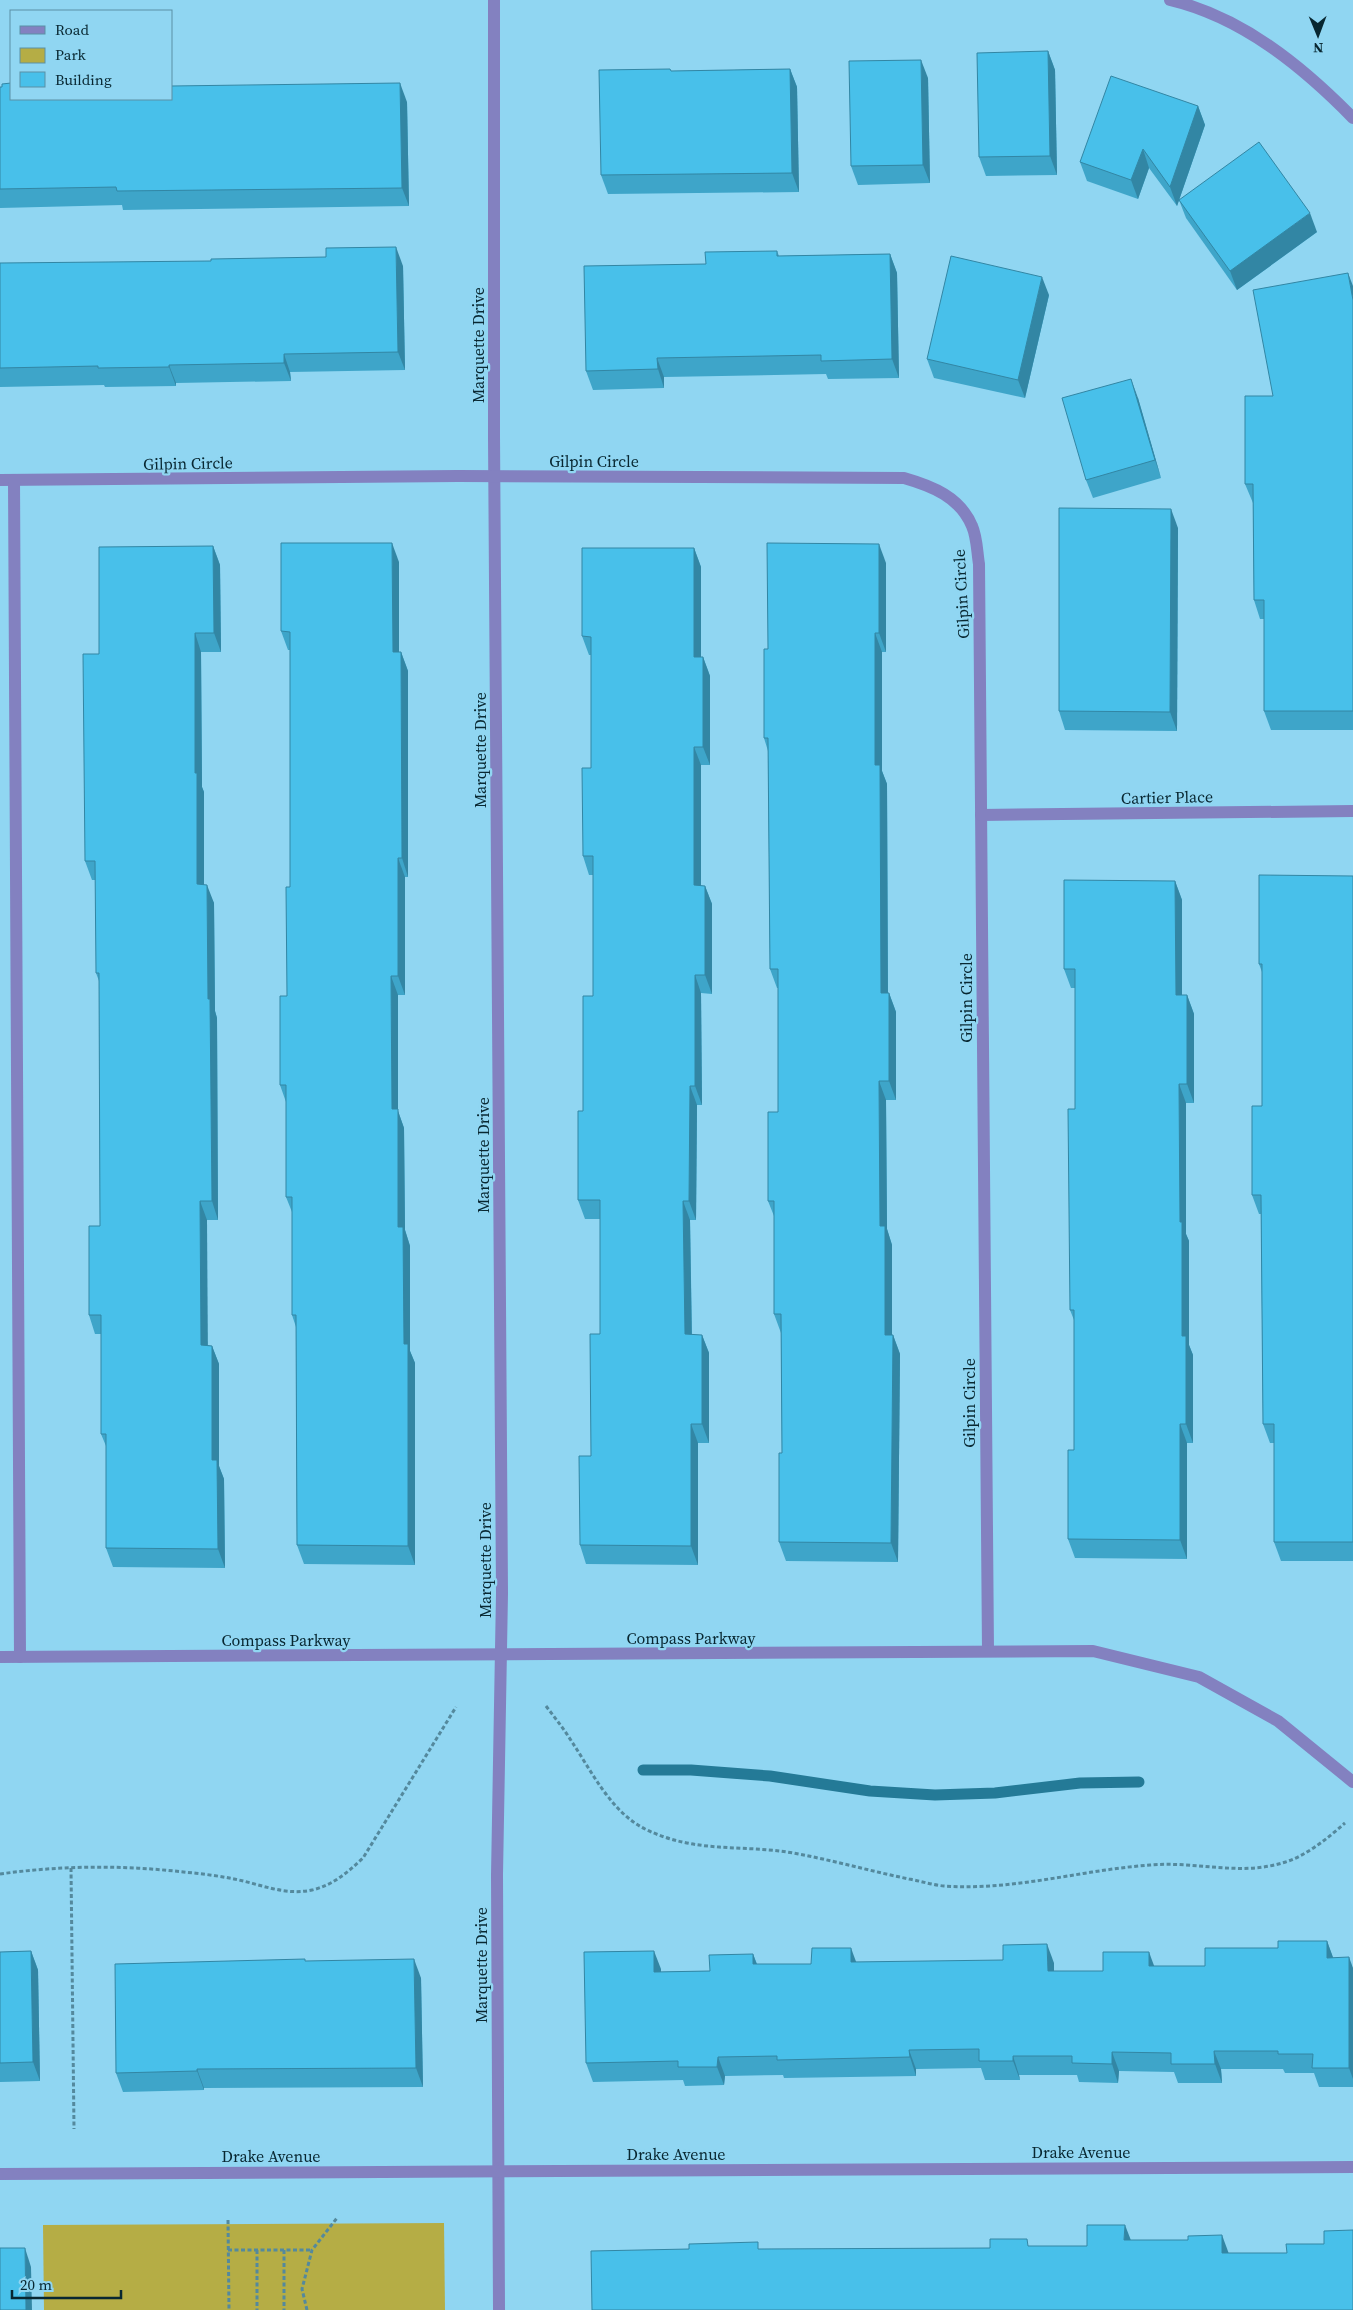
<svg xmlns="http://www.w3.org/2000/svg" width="1353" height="2310" viewBox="0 0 1353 2310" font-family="'Source Serif 4',serif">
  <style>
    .green { fill: #b5ad45 }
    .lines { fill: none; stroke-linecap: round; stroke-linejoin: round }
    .stream { stroke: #247a97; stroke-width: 11 }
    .path { stroke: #54899d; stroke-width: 3; stroke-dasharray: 4 2.5; stroke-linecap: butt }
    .minor { stroke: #8381c0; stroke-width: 12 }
    .wall { fill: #3ea5c9 }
    .shaded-wall { fill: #3286a4 }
    .building { fill: #48c0ea; stroke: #3286a4 }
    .labels { text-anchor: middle; stroke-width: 4.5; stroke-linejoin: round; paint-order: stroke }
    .street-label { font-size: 16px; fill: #082731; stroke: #90d6f2 }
  </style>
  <rect width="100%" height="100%" fill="#90d6f2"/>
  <!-- green -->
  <polygon class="green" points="444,2223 445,2310 44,2310 43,2225"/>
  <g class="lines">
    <!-- stream -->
    <polyline class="stream" points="643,1770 691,1770 770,1776 870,1791 935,1795 995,1793 1080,1783 1139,1782"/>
    <!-- path -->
    <g class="path">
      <path d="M546,1706c9,12 18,23 26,36 20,30 39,70 73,87 51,25 96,15 148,24 39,7 77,18 116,26 12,2 23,6 35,7 70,5 137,-16 206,-21 45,-4 89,11 132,-2 23,-6 46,-25 63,-40"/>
      <polyline points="71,1868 74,2129"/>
      <path d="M0,1874c57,-8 116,-9 174,-3 20,2 41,4 60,8 26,5 51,17 78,11 21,-5 35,-17 51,-32l93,-151"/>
      <polyline points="228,2220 229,2310"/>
      <polyline points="228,2250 312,2250"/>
      <polyline points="257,2250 257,2310"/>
      <polyline points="284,2250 284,2310"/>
      <polyline points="307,2310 302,2289 312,2250 337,2218"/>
    </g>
    <!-- minor -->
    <g class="minor">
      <polyline points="494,0 494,437 502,1593 497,1875 499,2310"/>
      <path d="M1170,0c72,17 132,66 183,118"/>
      <path d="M0,480l458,-4 446,2c28,8 56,19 68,48 5,11 5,26 7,38l9,1087"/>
      <polyline points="14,480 20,1657"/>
      <polyline points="981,815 1353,811"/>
      <polyline points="0,1657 1093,1651 1199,1677 1278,1721 1353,1782"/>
      <polyline points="0,2174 1353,2167"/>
    </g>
  </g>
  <!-- wall -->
  <g class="wall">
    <polygon points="1048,51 1055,70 1057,175 986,176 979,157"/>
    <polygon points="790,69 797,87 799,192 608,194 601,175 671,71"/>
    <polygon points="928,78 930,183 858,185 851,166"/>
    <polygon points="0,87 11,99 407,102 409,206 123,210 122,205 0,208"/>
    <polygon points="1198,106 1205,125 1177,206 1149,168 1138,199 1087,181 1080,162"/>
    <polygon points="1179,200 1317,232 1237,290 1186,218"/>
    <polygon points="777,251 779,256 890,254 897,273 899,378 828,379 826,374 664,377 664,388 593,390 586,371"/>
    <polygon points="0,263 403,266 405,370 290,372 291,381 176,383 176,386 105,387 104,385 0,387"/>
    <polygon points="1353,286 1353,730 1271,730 1264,711 1264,619 1260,619 1254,600 1253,503 1245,484 1273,396"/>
    <polygon points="1049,295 1025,398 934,378 927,359"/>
    <polygon points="1138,398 1161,478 1093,498 1086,480"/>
    <polygon points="1178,528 1177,731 1065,730 1059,711"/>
    <polygon points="213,546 220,565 221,652 201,652 202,787 204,792 204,885 214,903 215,1011 217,1018 218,1220 207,1220 207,1345 212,1346 219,1364 219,1466 224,1479 225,1568 113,1567 106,1548 106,1446 101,1434 101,1334 95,1334 89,1315 100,1226 99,981 96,973 96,880 92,880 85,861 99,654"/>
    <polygon points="694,548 701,567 701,657 703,657 710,676 710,765 701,765 701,886 705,886 712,904 712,994 701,993 702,1105 697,1105 696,1220 690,1220 692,1335 702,1335 709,1353 709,1443 698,1443 698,1565 586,1564 580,1545 591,1456 600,1334 600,1219 585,1219 578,1200 583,1111 593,996 593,875 589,875 583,856 591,768 591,655 589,655 582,636"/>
    <polygon points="399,562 399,652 401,652 408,671 408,877 405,877 405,995 398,995 398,1111 404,1128 405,1230 410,1246 410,1351 415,1363 415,1565 304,1564 297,1545 296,1327 292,1315 292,1212 286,1197 286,1102 280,1085 287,996 290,887 290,650 288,650 281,631"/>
    <polygon points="886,563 886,652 882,652 882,771 887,784 888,993 889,993 896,1012 896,1100 886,1100 887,1229 892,1245 892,1335 893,1335 900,1354 898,1562 786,1561 779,1542 782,1453 781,1333 774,1314 774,1216 768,1201 778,1112 778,988 777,988 770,969 768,751 764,738 768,649"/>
    <polygon points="1353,876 1353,1561 1281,1561 1274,1542 1274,1443 1270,1443 1263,1424 1261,1214 1259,1214 1252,1195 1262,1106 1262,972 1259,964"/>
    <polygon points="1175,881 1182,900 1182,995 1187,995 1194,1014 1194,1103 1186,1103 1186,1234 1189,1241 1189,1345 1193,1355 1193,1443 1187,1443 1187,1559 1075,1558 1068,1539 1074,1450 1074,1320 1070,1310 1075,1109 1075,988 1071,988 1064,969"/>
    <polygon points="1327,1941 1333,1958 1353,1968 1353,2087 1319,2087 1314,2073 1285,2073 1283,2069 1221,2069 1222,2083 1178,2083 1174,2072 1119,2071 1118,2083 1079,2082 1077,2075 1019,2075 1020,2080 985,2080 981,2068 916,2069 916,2076 784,2078 783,2075 725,2076 724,2085 685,2086 683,2080 593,2082 586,2063 661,1969 661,1972 710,1971 753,1954 757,1964 811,1964 856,1962 1054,1963 1054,1971 1103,1971 1154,1966 1205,1966 1278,1948"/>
    <polygon points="31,1951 38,1970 40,2081 0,2082 0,1952"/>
    <polygon points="305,1961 421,1978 423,2087 204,2088 204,2090 123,2092 116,2073"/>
  </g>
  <!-- shaded-wall -->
  <g class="shaded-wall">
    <polygon points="1048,51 1055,70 1057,175 1050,156"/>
    <polygon points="921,60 928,78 930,183 923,165"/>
    <polygon points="790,69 797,87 799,192 792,173"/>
    <polygon points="400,83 407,102 409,206 402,188"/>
    <polygon points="1198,106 1205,125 1177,206 1170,187"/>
    <polygon points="1143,149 1149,168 1138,199 1131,180"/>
    <polygon points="1310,213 1317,232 1237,290 1230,271"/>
    <polygon points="396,247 403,266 405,370 398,352"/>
    <polygon points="890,254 897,273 899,378 892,359"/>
    <polygon points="1348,273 1353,286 1353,300"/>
    <polygon points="1042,277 1049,295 1025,398 1018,380"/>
    <polygon points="284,354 290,372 291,381 284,363"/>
    <polygon points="657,358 664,377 664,388 658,369"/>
    <polygon points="169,365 176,383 176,386 169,367"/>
    <polygon points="1131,379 1138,398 1161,478 1155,460"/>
    <polygon points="1171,509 1178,528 1177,731 1170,712"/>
    <polygon points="392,543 399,562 399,671 393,652"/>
    <polygon points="879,544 886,563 886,652 879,633"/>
    <polygon points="213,546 220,565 221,652 214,633"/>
    <polygon points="694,548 701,567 701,676 694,657"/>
    <polygon points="195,633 201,652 202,787 204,792 204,903 197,884 195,773"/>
    <polygon points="875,633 882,652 882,771 887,784 888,1012 881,993 875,765"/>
    <polygon points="401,652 408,671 408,877 402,858"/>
    <polygon points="703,657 710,676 710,765 703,747"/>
    <polygon points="694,747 701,765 701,904 694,885"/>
    <polygon points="398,858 405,877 405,995 398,976"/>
    <polygon points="1175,881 1182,900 1182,1014 1176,995"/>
    <polygon points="207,885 214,903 215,1011 217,1018 218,1220 212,1201 208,999"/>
    <polygon points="705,886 712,904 712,994 705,975"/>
    <polygon points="695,975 701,993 702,1105 695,1086"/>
    <polygon points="391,976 398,995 398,1111 404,1128 405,1230 410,1246 410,1351 415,1363 415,1565 408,1546 404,1344 392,1109"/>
    <polygon points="889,993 896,1012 896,1100 889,1081"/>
    <polygon points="1187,995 1194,1014 1194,1103 1187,1084"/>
    <polygon points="879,1081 886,1100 887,1229 892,1245 892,1354 885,1335 880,1226"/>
    <polygon points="1179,1084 1186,1103 1186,1234 1189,1241 1189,1345 1193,1355 1193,1443 1186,1424 1182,1336 1180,1222"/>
    <polygon points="690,1086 697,1105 696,1220 689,1201"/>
    <polygon points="200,1201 207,1220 208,1364 201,1345"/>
    <polygon points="683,1201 690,1220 692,1353 685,1334"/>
    <polygon points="702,1335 709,1353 709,1443 702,1424"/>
    <polygon points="893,1335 900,1354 898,1562 891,1543"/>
    <polygon points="212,1346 219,1364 219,1466 224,1479 225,1568 218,1549 212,1460"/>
    <polygon points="691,1424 698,1443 698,1565 691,1546"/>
    <polygon points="1180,1424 1187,1443 1187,1559 1180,1540"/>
    <polygon points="1327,1941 1334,1960 1327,1958"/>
    <polygon points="1047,1944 1054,1963 1054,1989 1048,1971"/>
    <polygon points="851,1948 858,1967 851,1962"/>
    <polygon points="31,1951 38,1970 40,2081 33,2062"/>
    <polygon points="654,1951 661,1969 661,1991 654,1972"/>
    <polygon points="1149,1952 1156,1971 1149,1966"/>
    <polygon points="753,1954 760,1973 753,1964"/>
    <polygon points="1349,1957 1353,1968 1353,2079 1349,2068"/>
    <polygon points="414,1959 421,1978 423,2087 416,2068"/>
    <polygon points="909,2050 916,2069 916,2076 910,2057"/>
    <polygon points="1214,2051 1221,2069 1222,2083 1215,2064"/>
    <polygon points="1112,2052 1119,2071 1118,2083 1112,2064"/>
    <polygon points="1013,2056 1019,2075 1020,2080 1013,2061"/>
    <polygon points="718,2057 725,2076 724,2085 717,2067"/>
    <polygon points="197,2069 204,2088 204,2090 197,2071"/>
    <polygon points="1125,2225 1132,2243 1124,2240"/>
    <polygon points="1222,2235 1229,2254 1222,2253"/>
    <polygon points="25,2248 31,2267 32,2310 26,2310"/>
  </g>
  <!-- building -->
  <g class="building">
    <polygon points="1048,51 1050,156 979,157 977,53"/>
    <polygon points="921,60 923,165 851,166 849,61"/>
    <polygon points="670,69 671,71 790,69 792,173 601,175 599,70"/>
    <polygon points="1111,76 1198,106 1170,187 1143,149 1131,180 1080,162"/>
    <polygon points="11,83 11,99 171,99 171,86 400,83 402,188 117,191 116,187 0,189 0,87 2,87 2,84"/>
    <polygon points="1259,142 1310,213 1230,271 1179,200"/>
    <polygon points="396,247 398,352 284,354 284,363 169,365 169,367 98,368 98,366 0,368 0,263 211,261 211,259 326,257 326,248"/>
    <polygon points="777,251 777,256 890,254 892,359 821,361 821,355 657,358 658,369 586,371 584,266 706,264 705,252"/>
    <polygon points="951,256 1042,277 1018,380 927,359"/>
    <polygon points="1348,273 1353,300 1353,711 1264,711 1264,600 1254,600 1253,484 1245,484 1245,396 1273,396 1253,290"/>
    <polygon points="1131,379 1155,460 1086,480 1062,398"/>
    <polygon points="1059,508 1171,509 1170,712 1059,711"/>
    <polygon points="281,543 392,543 393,652 401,652 402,858 398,858 398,976 391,976 392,1109 398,1109 398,1227 403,1227 404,1344 408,1344 408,1546 297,1545 296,1315 292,1315 292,1197 286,1197 286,1085 280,1085 280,996 287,996 286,887 290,887 290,632 281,631"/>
    <polygon points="767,543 879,544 879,633 875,633 875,765 880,765 881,993 889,993 889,1081 879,1081 880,1226 885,1226 885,1335 893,1335 891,1543 779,1542 779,1453 782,1453 781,1314 774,1314 774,1201 768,1201 768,1112 778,1112 778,969 770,969 768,738 764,738 764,649 768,649"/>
    <polygon points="213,546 214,633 195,633 195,773 197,773 197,884 207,885 208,999 210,999 212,1201 200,1201 201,1345 212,1346 212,1460 217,1460 218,1549 106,1548 106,1434 101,1434 101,1315 89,1315 89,1226 100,1226 99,973 96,973 95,861 85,861 83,654 99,654 99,547"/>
    <polygon points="582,548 694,548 694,657 703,657 703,747 694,747 694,885 705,886 705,975 695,975 695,1086 690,1086 689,1201 683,1201 685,1334 702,1335 702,1424 691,1424 691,1546 580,1545 579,1456 591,1456 590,1334 600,1334 600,1200 578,1200 578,1111 583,1111 583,996 593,996 593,856 583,856 582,768 591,768 591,637 582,636"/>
    <polygon points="1259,875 1353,876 1353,1542 1274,1542 1274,1424 1263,1424 1261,1195 1252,1195 1252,1106 1262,1106 1262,964 1259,964"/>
    <polygon points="1064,880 1175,881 1176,995 1187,995 1187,1084 1179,1084 1180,1222 1182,1222 1182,1336 1186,1336 1186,1424 1180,1424 1180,1540 1068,1539 1068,1450 1074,1450 1074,1310 1070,1310 1068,1109 1075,1109 1075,969 1064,969"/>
    <polygon points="1278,1941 1327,1941 1327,1958 1349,1957 1349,2068 1312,2068 1313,2054 1278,2054 1278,2051 1214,2051 1215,2064 1171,2064 1171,2053 1112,2052 1112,2064 1072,2063 1072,2056 1013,2056 1013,2061 979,2061 979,2049 909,2050 910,2057 777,2060 777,2056 718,2057 717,2067 678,2067 678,2061 586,2063 584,1952 654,1951 654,1972 710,1971 709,1955 753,1954 753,1964 811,1964 812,1948 851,1948 851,1962 1003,1960 1003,1945 1047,1944 1048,1971 1103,1971 1103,1952 1149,1952 1149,1966 1205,1966 1205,1948 1278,1948"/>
    <polygon points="31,1951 33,2062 0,2063 0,1952"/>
    <polygon points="305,1959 305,1961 414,1959 416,2068 197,2069 197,2071 116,2073 115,1964"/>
    <polygon points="1087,2225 1125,2225 1124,2240 1188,2240 1188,2236 1222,2235 1222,2253 1287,2253 1286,2244 1324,2244 1324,2231 1353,2230 1353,2310 592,2310 591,2251 689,2249 689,2244 758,2242 758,2249 990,2248 990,2239 1027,2239 1028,2246 1087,2246"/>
    <polygon points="0,2248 25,2248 26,2310 0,2310"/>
  </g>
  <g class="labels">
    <!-- street labels -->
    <g class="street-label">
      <text transform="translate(478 345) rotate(-90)" y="6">Marquette Drive</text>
      <text x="594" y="467">Gilpin Circle</text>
      <text transform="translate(188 463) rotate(-1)" y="6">Gilpin Circle</text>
      <text transform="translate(961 594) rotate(-93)" y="6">Gilpin Circle</text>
      <text transform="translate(480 750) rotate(-90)" y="6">Marquette Drive</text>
      <text transform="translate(1167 797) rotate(-1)" y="6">Cartier Place</text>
      <text transform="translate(966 998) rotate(-90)" y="6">Gilpin Circle</text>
      <text transform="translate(483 1155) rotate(-90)" y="6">Marquette Drive</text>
      <text transform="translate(969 1403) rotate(-90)" y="6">Gilpin Circle</text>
      <text transform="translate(485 1560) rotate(-90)" y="6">Marquette Drive</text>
      <text x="691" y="1644">Compass Parkway</text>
      <text x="286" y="1646">Compass Parkway</text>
      <text transform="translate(481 1965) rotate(-90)" y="6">Marquette Drive</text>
      <text x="1081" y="2158">Drake Avenue</text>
      <text x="676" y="2160">Drake Avenue</text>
      <text x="271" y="2162">Drake Avenue</text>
    </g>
  </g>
  <!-- legend -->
  <rect x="10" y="10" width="162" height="90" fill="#90d6f2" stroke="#5a90a5"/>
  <rect x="20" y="26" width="25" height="8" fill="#8381c0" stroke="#5a90a5"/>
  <text x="55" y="35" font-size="15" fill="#082731">Road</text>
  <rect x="20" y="48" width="25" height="15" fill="#b5ad45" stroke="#5a90a5"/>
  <text x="55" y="60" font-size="15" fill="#082731">Park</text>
  <rect x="20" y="72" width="25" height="15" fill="#48c0ea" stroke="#5a90a5"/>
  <text x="55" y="85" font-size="15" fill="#082731">Building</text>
  <!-- north arrow -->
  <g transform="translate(1318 35) rotate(179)" stroke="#90d6f2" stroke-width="4" paint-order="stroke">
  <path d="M0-4L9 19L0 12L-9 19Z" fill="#082731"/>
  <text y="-8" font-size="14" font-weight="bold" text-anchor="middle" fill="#082731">N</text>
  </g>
  <!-- scale -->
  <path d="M12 2290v8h109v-8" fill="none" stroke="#082731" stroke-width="2.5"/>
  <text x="20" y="2290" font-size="15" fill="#082731" stroke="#90d6f2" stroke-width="4" paint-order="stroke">20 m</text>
</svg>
